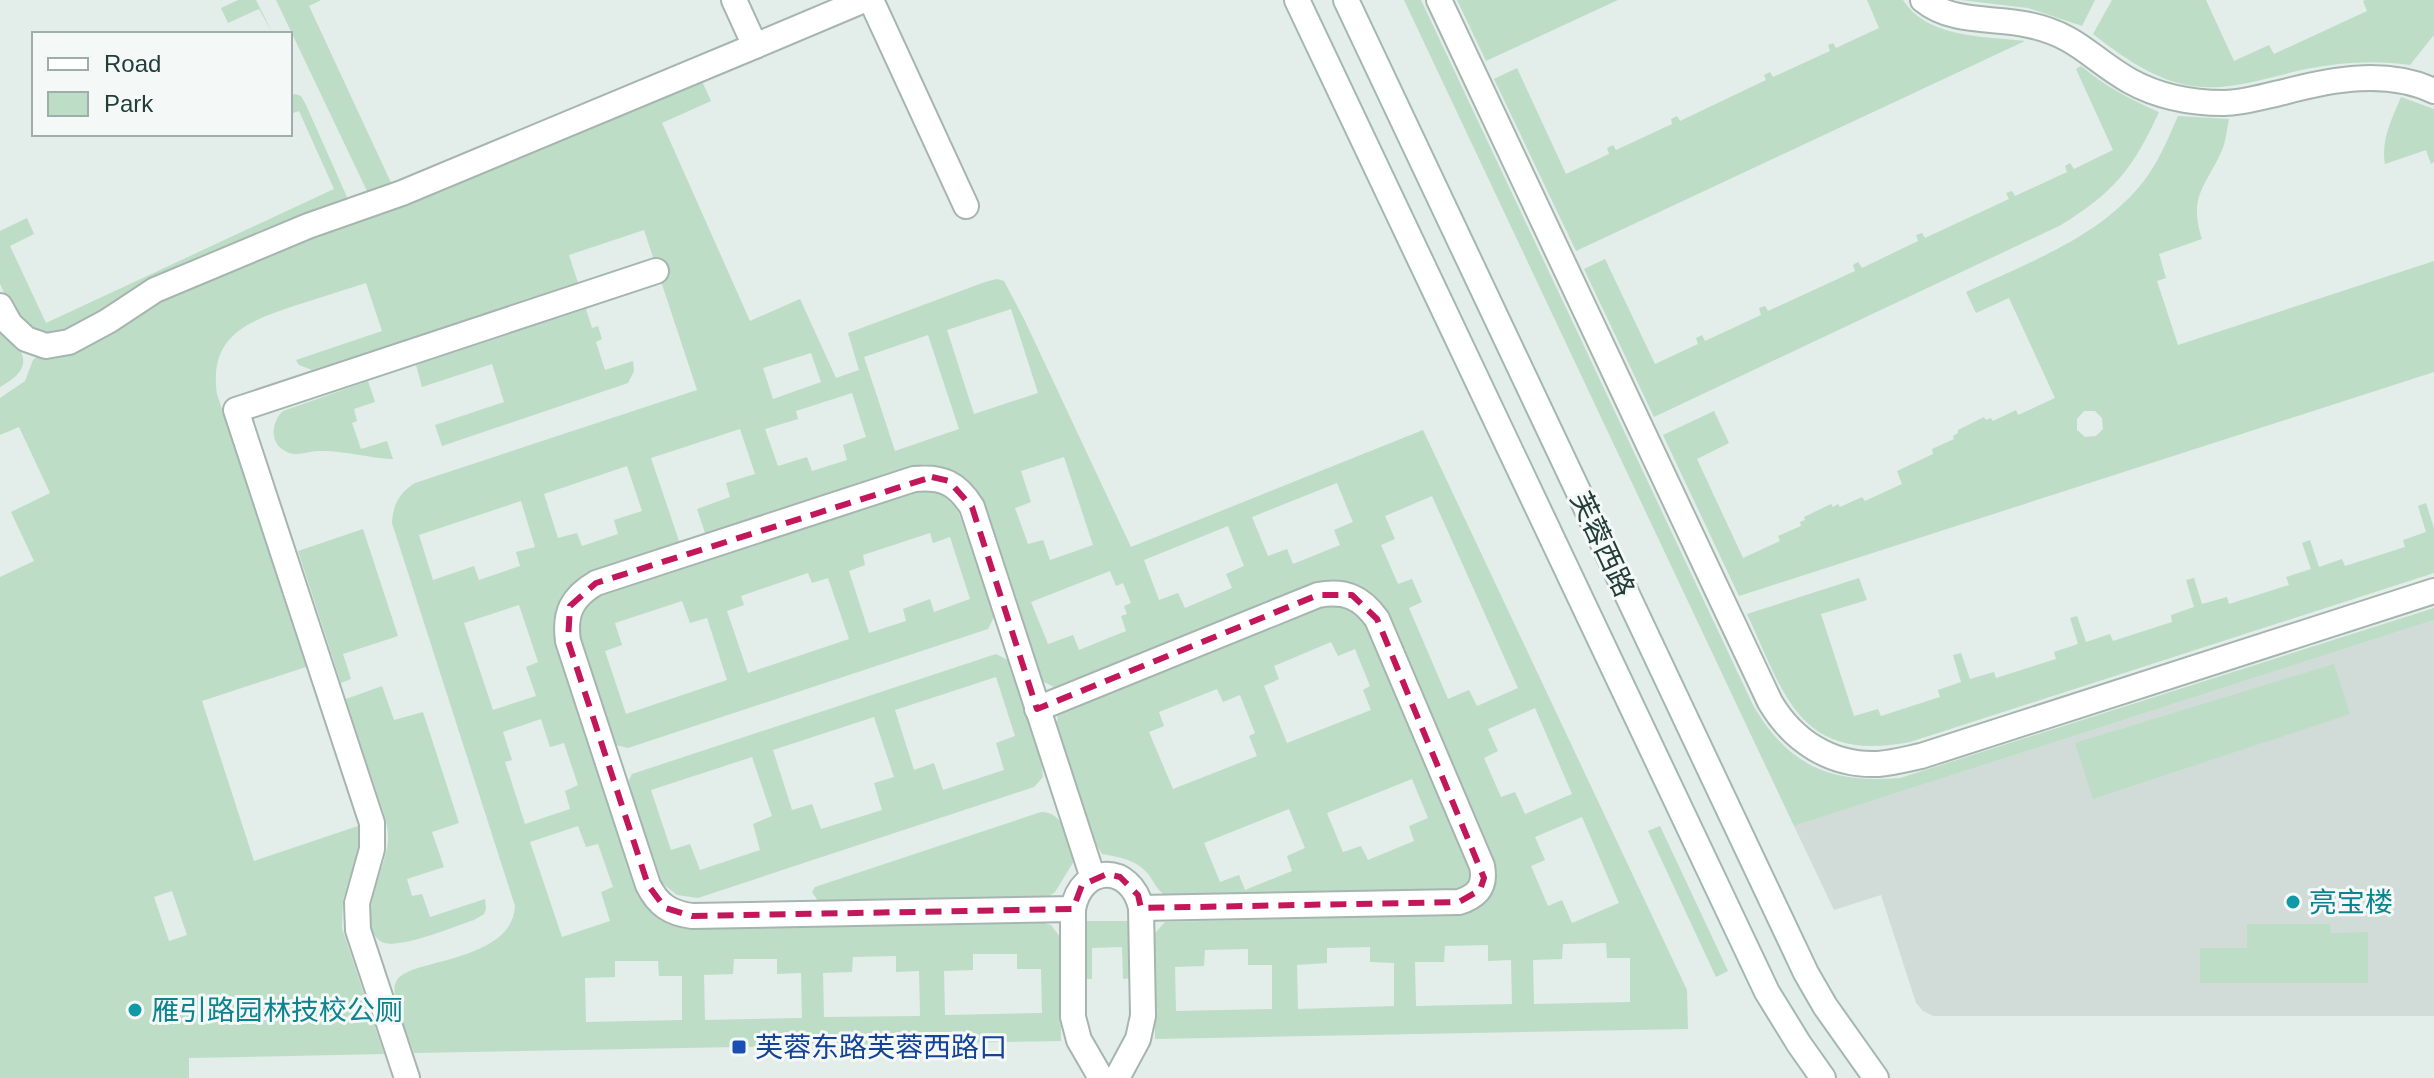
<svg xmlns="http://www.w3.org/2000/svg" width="2434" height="1078" viewBox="0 0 2434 1078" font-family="Helvetica,'Noto Sans SC',sans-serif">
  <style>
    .built { fill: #d1dcd8 }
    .green { fill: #bdddc7; fill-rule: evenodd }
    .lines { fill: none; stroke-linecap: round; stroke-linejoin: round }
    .minor-casing { stroke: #a6b5b0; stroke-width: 28 }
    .secondary-casing { stroke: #a2b8b1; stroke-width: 28 }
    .minor { stroke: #fff; stroke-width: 24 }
    .secondary { stroke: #fff; stroke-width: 24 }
    .marked { fill: none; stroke: #c2185b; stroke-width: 6; stroke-dasharray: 16 10; stroke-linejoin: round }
    .culture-dot { fill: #0f9aa8; stroke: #f4f9f7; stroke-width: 3 }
    .transit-dot { fill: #1a4fb4; stroke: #f4f9f7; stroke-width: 3 }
    .labels { text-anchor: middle; stroke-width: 6; stroke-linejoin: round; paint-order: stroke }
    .street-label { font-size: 28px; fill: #233e38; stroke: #f4f9f7 }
    .culture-label { font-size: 28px; fill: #0d838f; stroke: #f4f9f7; text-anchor: start }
    .transit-label { font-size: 28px; fill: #164399; stroke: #f4f9f7; text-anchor: start }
  </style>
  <rect width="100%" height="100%" fill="#e3ede9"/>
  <!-- built -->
  <polygon class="built" points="2434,620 2434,1016 1933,1016 1923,1011 1916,1003 1881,895 1834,910 1794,826"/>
  <!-- green -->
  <g class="green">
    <polygon points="238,0 256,0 273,34 259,9 228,23 221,8"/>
    <polygon points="276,0 321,0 309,6 393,187 373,194 367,191"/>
    <path d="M1404,0h17l332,705c35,61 78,79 147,73l534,-170v12l-640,206z"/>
    <polygon points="1457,0 1618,0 1486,61"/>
    <path d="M1867,0h36c25,39 82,36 122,41l-449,210 -82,-172 23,-11 49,106 43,-20 -2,-6 6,-3 3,5 56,-26 -1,-5 6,-3 3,5 86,-41 -2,-5 6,-3 3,5 57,-26 -2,-6 5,-2 3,5 43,-20z"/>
    <polygon points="1961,0 2095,0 2082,26 2028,8"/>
    <path d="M2112,0h94l28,61 35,-16 5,9 93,-43 -4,-10 2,-1h69v35l-24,30c-34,-5 -70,-3 -104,4 -43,9 -84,26 -128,14 -32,-9 -59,-29 -85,-49z"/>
    <path d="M2081,66c24,20 50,34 78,46 -26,57 -45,80 -98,113l-407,192 -70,-148 21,-10 50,105 43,-20 -2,-6 6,-3 3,6 56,-26 -2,-7 6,-2 3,5 87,-40 -2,-6 5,-3 4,6 56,-27 -2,-6 6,-2 3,5 84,-39 -3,-6 6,-2 3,5 52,-24 -2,-6 5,-3 4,6 39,-19 -37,-81z"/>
    <path d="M701,79l10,22 -49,22 88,198 50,-22 36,79 23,-8 -11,-37 137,-51 12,-3 7,2 20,38 107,228 292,-117 264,560 1,39 -533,10v-106l10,-11 299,-8c23,-6 36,-24 31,-48l-103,-244c-14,-29 -36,-46 -70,-41l-268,106 -12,-6 -65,-191 -23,-20 -29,-6 -341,111c-23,15 -35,38 -29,65l79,241c10,28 23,41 53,48l357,-6 7,2 9,12 1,104 -647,12c-5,-15 -25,-58 -18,-71 3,-7 10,-9 16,-12 35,-12 101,-19 103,-64l-123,-383c1,-18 7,-30 23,-40l282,-93 -53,-160 -75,25 9,28 -266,87 -13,-5 -3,-5 86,-29 -16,-48c-22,7 -44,14 -66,21 -48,16 -92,29 -83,90l89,273 -104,34 52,160 104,-35 1,20 -16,54 -1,28 42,126 -195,4v20h-189v-501l34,-16 -23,-49 39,-19 -31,-66 -19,8v-37l25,-17 8,-21 6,-5 118,-55zM1011,309l27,84 -64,21 -27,-84zM928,335l31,94 -64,22 -31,-94zM811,353l10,29 -48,17 -10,-31zM852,393l14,44 -23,8 4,15 -35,11 -5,-14 -29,9 -13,-37 33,-10 -2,-8zM740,429l15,45 -29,9 4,14 -33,12 8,24 -26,8 -28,-83zM1064,457l29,88 -43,15 -7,-20 -15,4 -13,-36 16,-6 -10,-31zM627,466l15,45 -28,9 4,14 -36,12 -5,-13 -19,5 -14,-44zM1337,483l16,39 -19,8 6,15 -47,19 -6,-15 -19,7 -16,-39zM1432,496l86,192 -41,18 -8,-16 -21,9 -39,-91 13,-6 -10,-23 -14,5 -17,-39 14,-6 -10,-23zM521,501l14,46 -19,5 4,14 -41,14 -5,-14 -41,14 -14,-45zM1228,526l16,40 -18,8 6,14 -47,20 -7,-15 -19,7 -15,-40zM1110,571l6,15 7,-3 8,20 -7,3 3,8 -6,2 5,15 -47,19 -6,-15 -25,9 -17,-42zM519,605l19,57 -12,5 10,29 -43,14 -29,-87zM1535,708l37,86 -47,20 -10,-22 -14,5 -17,-39 14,-7 -10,-22zM541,719l9,28 14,-4 14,42 -13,6 5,18 -45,15 -20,-62 7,-2 -9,-28zM1582,817l37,86 -47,20 -10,-23 -14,6 -17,-40 14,-6 -10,-23zM578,826l8,21 12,-3 15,43 -12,5 9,29 -48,16 -32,-95zM172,891l15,44 -18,6 -15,-44zM1606,943l1,15h23v44l-96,2 -1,-44 29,-1 1,-15zM1488,945v16l23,-1 1,44 -96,2 -1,-44h29l1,-16zM1370,947v15l24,1v43l-96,3 -1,-44 30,-2v-15zM1248,949v16h24v44l-96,2 -1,-44 29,-1 1,-16zM973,954h44v15h24l1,44 -97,2 -1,-44 29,-1zM896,956v16l23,-1 1,45 -96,1 -1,-44 29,-1 1,-15zM734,959h43v15l24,-1 1,45 -97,2 -1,-45 29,-1zM615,961h43l1,15h23v44l-96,2 -1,-44 30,-1z"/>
    <polygon points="295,94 301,96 306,105 347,197 342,204 54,336 29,329 10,305 0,284 0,231 27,218 34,234 10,246 46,323 334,189 299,111 290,114 290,96"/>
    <path d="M2401,97l33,12v53l-3,2 -5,-14 -41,14c-4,-25 7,-45 16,-67z"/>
    <path d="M2178,116l51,3c-2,10 -3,22 -7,31 -16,37 -34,45 -20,89l-43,15 7,24 -9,3 21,64 256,-84v111l-695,224 -76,-161 51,-24 15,32 -32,16 46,99 37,-17 -2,-5 23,-10 -1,-4 5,-2 -1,-3 27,-13 2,3 5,-3 2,3 22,-10 3,4 37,-17 -5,-13 36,-17 -1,-5 22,-10 -1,-3 5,-3v-3l26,-13 2,3 5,-2 2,3 23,-11 2,5 37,-17 -46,-100 -33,15 -10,-21c61,-29 129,-53 173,-105 18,-21 28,-46 39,-71zM2084,411h11l7,7 1,11 -7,7 -11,1 -8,-7v-11z"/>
    <polygon points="586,309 592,328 598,326 602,339 596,342 605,370 633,361 634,371 628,383 442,446 435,425 504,402 492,364 422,387 416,365"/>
    <path d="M0,326c23,24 38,40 0,61z"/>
    <path d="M368,381l7,21 -21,7 3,12 -5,2 9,26 26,-8 6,18c-25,-1 -50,-9 -75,-8 -10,0 -20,6 -31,1 -18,-8 -16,-30 -4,-41z"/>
    <path d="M920,490c16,0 25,2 36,15l36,103 2,9 -6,12 -360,119 -12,-3 -38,-116 1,-13 13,-17zM930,533l3,10 17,-6 20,62 -36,13 -4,-13 -27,10 3,12 -37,12 -20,-62 16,-6 -2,-10zM808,573l4,10 16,-5 21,61 -101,34 -21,-62 17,-6 -3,-9zM682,601l8,22 17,-5 20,62 -101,34 -21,-63 17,-6 -7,-22z"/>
    <path d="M2426,503l8,25v45l-524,169c-110,21 -124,-44 -163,-128l112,-36 8,22 -46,14 33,102 24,-7 3,7 59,-19 -2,-7 23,-8 -8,-27 8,-2 9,26 24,-7 2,6 60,-19 -2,-7 24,-8 -8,-26 7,-2 9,26 24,-8 3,7 59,-19 -1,-7 23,-8 -8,-27 8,-2 8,26 25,-7 2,7 60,-19 -3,-8 25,-8 -9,-26 8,-3 9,27 23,-8 3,7 60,-19 -2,-7 23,-8 -8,-26z"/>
    <polygon points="363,529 398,636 343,654 351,679 341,683 298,551"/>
    <path d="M1332,604l19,4 14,14 107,252 -1,7 -9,8 -297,6c-8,-5 -11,-13 -16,-20 -12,-15 -29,-18 -47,-21l-9,-15 -37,-113 2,-11zM1331,642l7,14 17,-7 15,37 -7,4 8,20 -84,33 -23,-57 15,-7 -5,-13zM1217,689l6,13 17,-7 15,38 -6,3 8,20 -84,33 -24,-57 15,-6 -5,-14zM1412,779l16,39 -19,8 5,15 -46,19 -7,-14 -18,6 -16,-39zM1289,809l16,39 -18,8 5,15 -47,19 -6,-15 -19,7 -16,-39z"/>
    <path d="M996,654l12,6 33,99 2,18 -9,10 -336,111 -21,-3 -15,-12 -31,-90 -2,-13 3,-6zM996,677l19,59 -19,7 8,27 -61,20 -9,-27 -20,7 -19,-60zM874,717l20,60 -20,6 8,27 -61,19 -9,-25 -20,6 -19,-60zM752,757l20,59 -19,8 7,26 -60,20 -10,-26 -19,6 -20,-60z"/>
    <polygon points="2334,664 2350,714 2093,799 2075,743"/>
    <path d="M382,686l12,34 29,-8 36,111 -27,9 12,35 -37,12 5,17 10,-2 8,23 55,-18 1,10 -2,5 -10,6c-19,6 -80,32 -94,21 -25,-20 7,-75 8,-101 1,-18 -8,-36 -13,-53 -10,-30 -20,-59 -29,-88z"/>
    <path d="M1041,812c24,0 28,29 33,49l-19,31 -6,4 -231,5 -6,-9 3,-5z"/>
    <polygon points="1660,826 1728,971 1716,977 1648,831"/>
    <polygon points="1082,921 1132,921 1132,978 1123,979 1122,947 1092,948 1092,979 1082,979"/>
    <polygon points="2247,924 2330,924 2331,933 2368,932 2368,983 2200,983 2200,948 2247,948"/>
  </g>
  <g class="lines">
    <!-- minor casing -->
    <g class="minor-casing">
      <g id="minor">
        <polyline points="871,0 966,206"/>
        <path d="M1439,0l331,702c23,39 61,64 108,62 14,-1 29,-5 43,-8l513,-165"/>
        <path d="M1923,0c29,24 72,17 106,25 48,10 62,34 101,56 29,16 60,22 94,22 20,0 41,-7 60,-11 48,-13 103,-23 150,-1"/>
        <polyline points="755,46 864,0"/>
        <polyline points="0,306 10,324 26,339 46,346 69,342 108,321 155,290 308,226 402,193 755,46 734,0"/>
        <path d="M1037,709l281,-114c27,-5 43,2 59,24l105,247c4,20 -4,30 -23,36l-318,6"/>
        <path d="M1093,878l-121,-371c-15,-24 -30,-31 -58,-28l-318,104c-24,14 -32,30 -28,58l80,244c10,20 22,28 44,31l381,-7c8,-45 58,-46 68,-1l2,108 -5,23 -21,39"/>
        <polyline points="1073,909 1073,1017 1079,1040 1101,1078"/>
        <polyline points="407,1078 358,930 357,903 372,849 372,823 236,410 656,271"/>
      </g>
    </g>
    <!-- secondary casing -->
    <g class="secondary-casing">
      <g id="secondary">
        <polyline points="1297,0 1767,992 1799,1044 1823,1078"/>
        <polyline points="1346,0 1806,973 1825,1006 1876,1078"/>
      </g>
    </g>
    <!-- minor -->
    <use href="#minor" class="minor"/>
    <!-- secondary -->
    <use href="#secondary" class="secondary"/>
  </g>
  <!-- marked area -->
  <path class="marked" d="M932,477l17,4 23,26 65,202 281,-114h34l25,24 107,259 -4,12 -21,12 -318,6 -3,-13 -18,-18 -13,-3 -25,11 -9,24 -381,7 -27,-8 -17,-23 -80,-244 2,-35 26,-23z"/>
  <!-- markers -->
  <g class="culture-dot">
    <circle cx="2293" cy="902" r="8"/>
    <circle cx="135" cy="1010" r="8"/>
  </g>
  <rect class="transit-dot" x="731" y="1039" width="16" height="16" rx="4"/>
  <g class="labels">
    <!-- street labels -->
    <g class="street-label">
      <text transform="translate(1603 544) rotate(65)" y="10">芙蓉西路</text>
    </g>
    <!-- culture labels -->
    <g class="culture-label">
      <text x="2309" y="912">亮宝楼</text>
      <text x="151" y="1020">雁引路园林技校公厕</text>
    </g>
    <!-- transit labels -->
    <g class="transit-label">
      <text x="755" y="1057">芙蓉东路芙蓉西路口</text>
    </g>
  </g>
  <!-- legend -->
  <rect x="32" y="32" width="260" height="104" fill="#f4f9f7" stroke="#a0aeab" stroke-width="2"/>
  <rect x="48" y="58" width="40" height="12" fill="#ffffff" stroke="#a0aeab" stroke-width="2"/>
  <text x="104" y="72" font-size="24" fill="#233e38">Road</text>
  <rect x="48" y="92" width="40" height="24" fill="#bdddc7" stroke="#a0aeab" stroke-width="2"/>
  <text x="104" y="112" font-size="24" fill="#233e38">Park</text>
</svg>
